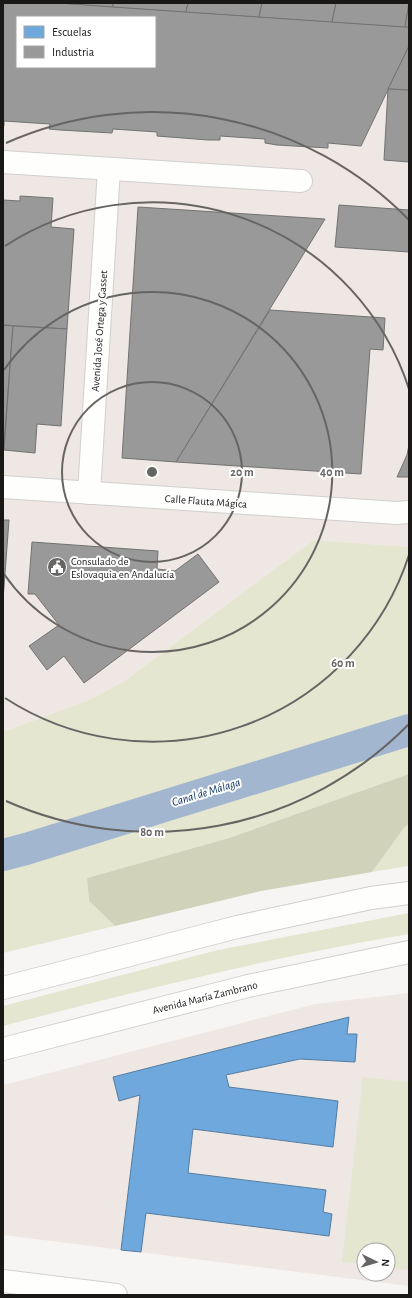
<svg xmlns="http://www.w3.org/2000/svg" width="412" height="1298" viewBox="0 0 412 1298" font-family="'Alegreya Sans',sans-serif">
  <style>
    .built { fill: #eee7e3; fill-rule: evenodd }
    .green { fill: #e4e6d0 }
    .forest { fill: #d0d3b9 }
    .schools { fill: #6fa8dc; stroke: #557da1 }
    .industry { fill: #999; stroke: #737272; fill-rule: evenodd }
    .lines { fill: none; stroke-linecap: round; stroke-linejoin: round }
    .canal { stroke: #a3b6d0; stroke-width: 32 }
    .minor-casing { stroke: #d1cfcf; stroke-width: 24 }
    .major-casing { stroke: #d1cfcf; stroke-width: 24 }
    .minor { stroke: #fefefd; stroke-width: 22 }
    .major { stroke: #fefefd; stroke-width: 22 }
    .ring { fill: none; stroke: #676564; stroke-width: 2 }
    .labels { text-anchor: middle; stroke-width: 4; stroke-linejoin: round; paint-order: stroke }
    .street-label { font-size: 11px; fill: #191817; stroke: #fff }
    .poi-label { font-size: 11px; fill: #191817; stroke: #fff; text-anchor: start }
    .water-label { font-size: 12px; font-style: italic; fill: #09305f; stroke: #fff }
    .centre { fill: #676564; stroke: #fff; stroke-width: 2 }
    .ring-label { font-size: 12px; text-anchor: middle; font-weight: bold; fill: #676564; stroke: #fff; stroke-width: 4; stroke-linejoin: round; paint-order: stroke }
  </style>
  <rect width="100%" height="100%" fill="#f7f5f4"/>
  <!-- built -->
  <g class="built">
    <path d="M3,3h406v544l-95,-7 -191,142 -34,18 -86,32zM17,17h138v50h-138z"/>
    <path d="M409,993v293l-406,-51v-150l312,-81zM364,1250h24v24h-24z"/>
  </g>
  <!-- green -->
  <g class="green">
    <polygon points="314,540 409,547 409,774 229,838 87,878 89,901 115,926 3,953 3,732 89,700 123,682"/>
    <polygon points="409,823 409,866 372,872 404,828"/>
    <path d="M409,913v21c-137,23 -272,57 -406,92v-20l215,-56z"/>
    <polygon points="363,1077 409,1082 409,1270 388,1267 388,1250 364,1250 364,1264 342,1262"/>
  </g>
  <!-- forest -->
  <polygon class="forest" points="409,774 409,823 404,828 372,872 261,891 115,926 89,901 87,878 229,838"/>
  <!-- schools -->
  <polygon class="schools" points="349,1017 347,1034 357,1034 355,1062 300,1059 226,1075 229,1087 338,1101 333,1147 193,1129 188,1173 326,1190 323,1212 332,1214 329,1236 146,1213 141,1252 121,1250 140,1095 119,1101 113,1077"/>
  <!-- industry -->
  <g class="industry">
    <path d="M3,3h57l349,24v19l-48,100 -33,-3v5l-51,-3 -12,-2v-4l-45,-3v4h-12l-51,-4v-4l-44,-3 -1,4 -52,-3 -11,-1 1,-5 -46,-3v5l-1,-1zM17,17h138v50h-138z"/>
    <polygon points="60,3 113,3 113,7"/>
    <polygon points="113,3 188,3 186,12 113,7"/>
    <polygon points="188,3 262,3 259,17 186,12"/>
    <polygon points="262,3 336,3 332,22 259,17"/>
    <polygon points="336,3 409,3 405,27 332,22"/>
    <polygon points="409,3 409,27 405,27"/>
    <polygon points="409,46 409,90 388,89"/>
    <polygon points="388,89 409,90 409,162 384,160"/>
    <polygon points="20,196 53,198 51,227 74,229 67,329 3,325 3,200 20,201"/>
    <polygon points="339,205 409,210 409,252 335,247"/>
    <polygon points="138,207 325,219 176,462 122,458"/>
    <polygon points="270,310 385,318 383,350 370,349 361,474 176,462"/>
    <polygon points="3,325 13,326 4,444 3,444"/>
    <polygon points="13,326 67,329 61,426 37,424 35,453 4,450"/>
    <polygon points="409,445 409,477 397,477 407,455"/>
    <polygon points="3,520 9,520 3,600"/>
    <polygon points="32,542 158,551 157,569 175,571 198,554 219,582 84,683 64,656 47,670 29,646 59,625 35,594 28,594"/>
  </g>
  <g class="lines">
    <!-- canal -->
    <polyline class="canal" points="3,855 26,849 409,730"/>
    <!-- minor casing -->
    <g class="minor-casing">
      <g id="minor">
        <polyline points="3,162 301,181"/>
        <polyline points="3,487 397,513 409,512"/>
        <polyline points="89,493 109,169"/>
        <polyline points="3,1281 116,1295"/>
      </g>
    </g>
    <!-- major casing -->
    <g class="major-casing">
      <g id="major">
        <polyline points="3,988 237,927 371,898 409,893"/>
        <polyline points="3,1049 248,986 409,952"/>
      </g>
    </g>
    <!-- minor -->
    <use href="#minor" class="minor"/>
    <!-- major -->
    <use href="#major" class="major"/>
  </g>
  <!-- distance rings -->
  <g class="ring">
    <circle cx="152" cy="472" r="90"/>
    <path d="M4 370A180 180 0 1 1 4 574"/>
    <path d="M409 555A270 270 0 0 1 5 698M5 246A270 270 0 0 1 409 389"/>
    <path d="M409 724A360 360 0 0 1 6 801M6 143A360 360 0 0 1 409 220"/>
  </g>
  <!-- icons -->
  <defs>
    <g id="civic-disc" transform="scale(1)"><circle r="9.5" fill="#676564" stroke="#fff"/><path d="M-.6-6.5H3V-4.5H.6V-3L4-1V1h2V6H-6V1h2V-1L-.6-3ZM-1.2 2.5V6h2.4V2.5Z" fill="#fff"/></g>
  </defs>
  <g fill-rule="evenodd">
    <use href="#civic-disc" x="57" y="567"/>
  </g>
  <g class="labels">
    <!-- street labels -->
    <g class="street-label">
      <text transform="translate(99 331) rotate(-86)" y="4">Avenida José Ortega y Gasset</text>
      <text transform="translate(206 501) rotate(4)" y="4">Calle Flauta Mágica</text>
      <text transform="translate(205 997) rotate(-14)" y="4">Avenida María Zambrano</text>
    </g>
    <!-- poi labels -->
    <g class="poi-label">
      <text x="71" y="565">Consulado de<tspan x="71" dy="13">Eslovaquia en Andalucía</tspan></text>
    </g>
    <!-- water labels -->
    <g class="water-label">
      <text transform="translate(206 792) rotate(-17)" y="4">Canal de Málaga</text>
    </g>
  </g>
  <circle cx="152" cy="472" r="6" class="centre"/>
  <g class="ring-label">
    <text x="242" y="476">20 m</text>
    <text x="332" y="476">40 m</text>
    <text x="343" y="667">60 m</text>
    <text x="152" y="836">80 m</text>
  </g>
  <!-- border -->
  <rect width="412" height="1298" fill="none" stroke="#191817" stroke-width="8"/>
  <!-- legend -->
  <rect x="16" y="16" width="140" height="52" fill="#ffffff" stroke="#a3a3a2"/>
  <rect x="24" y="26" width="20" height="12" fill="#6fa8dc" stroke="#a3a3a2"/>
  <text x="52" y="36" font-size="12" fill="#191817">Escuelas</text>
  <rect x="24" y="46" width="20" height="12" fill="#999999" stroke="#a3a3a2"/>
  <text x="52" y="56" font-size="12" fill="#191817">Industria</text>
  <!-- north arrow -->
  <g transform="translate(376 1262) rotate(95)"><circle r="19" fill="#ffffff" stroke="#a3a3a2"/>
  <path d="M0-3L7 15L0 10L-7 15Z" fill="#676564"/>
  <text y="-6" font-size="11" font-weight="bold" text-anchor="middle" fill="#191817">N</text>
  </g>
</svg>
